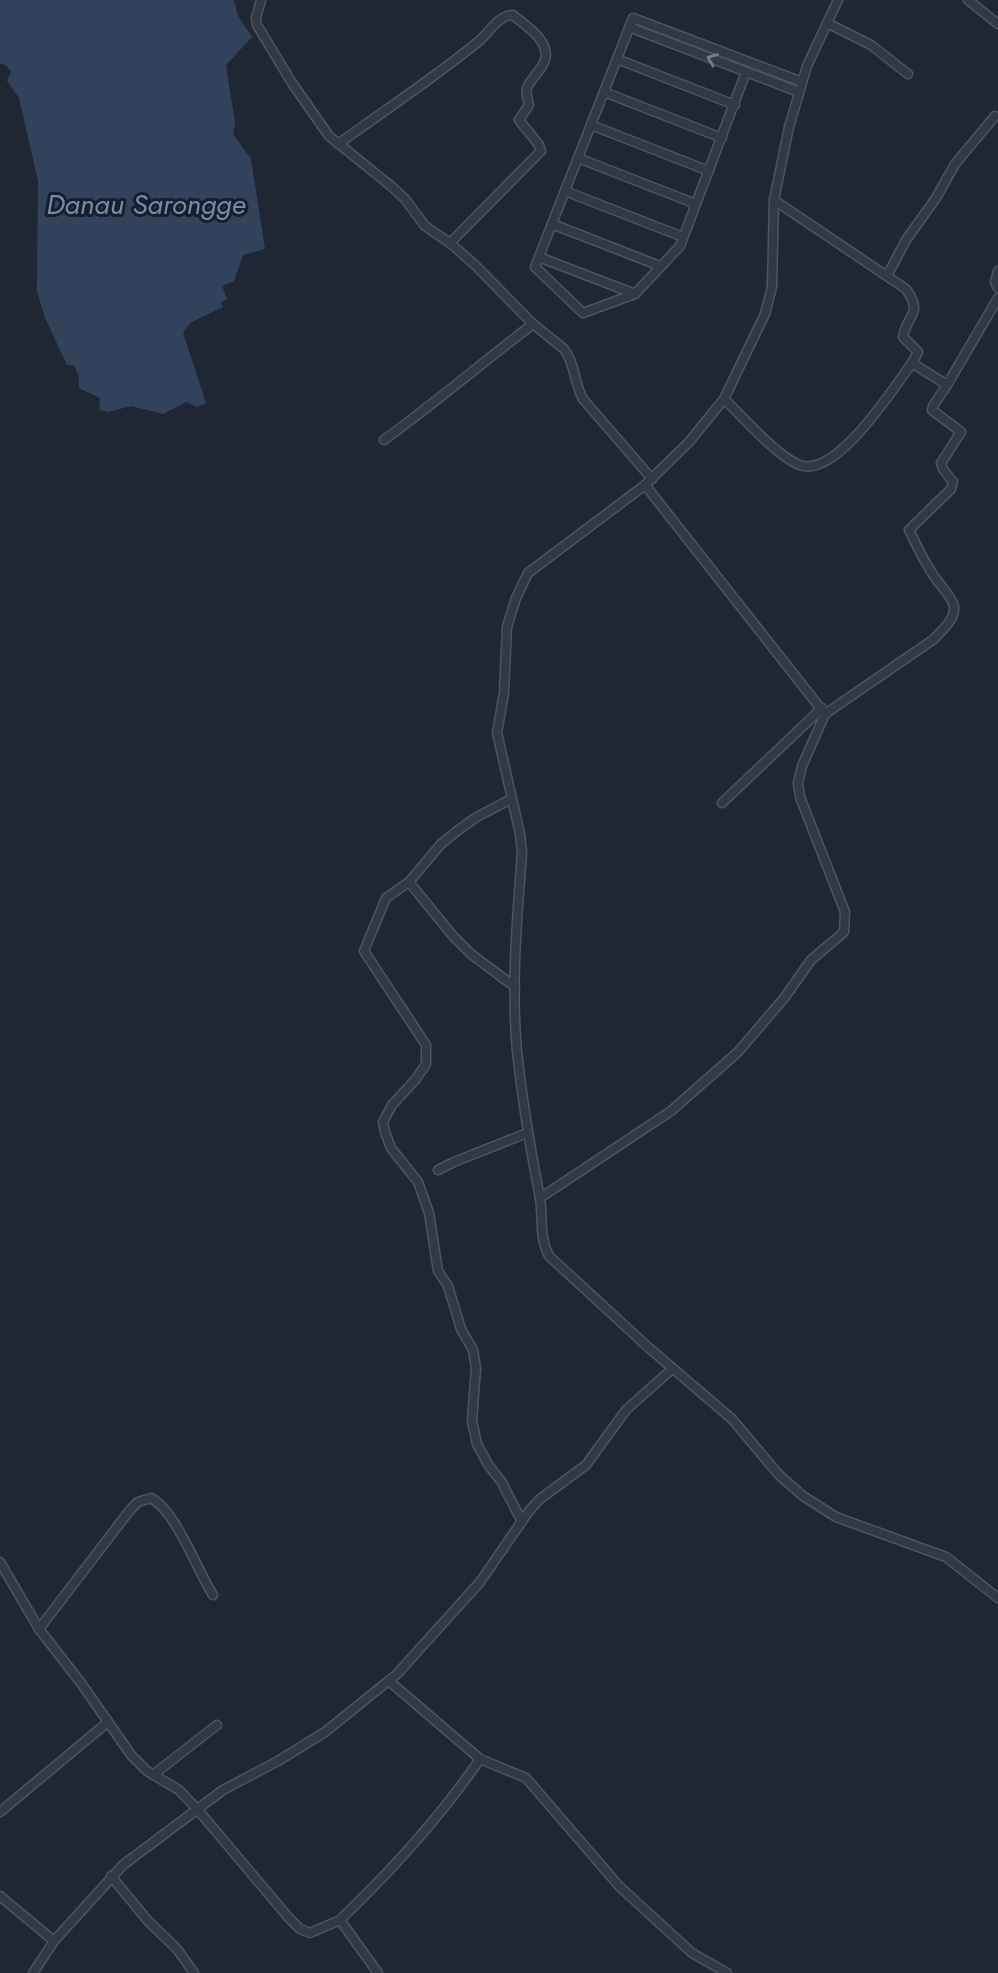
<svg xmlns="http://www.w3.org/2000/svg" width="998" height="1973" viewBox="0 0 998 1973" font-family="Jost,sans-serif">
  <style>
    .water { fill: #33425b }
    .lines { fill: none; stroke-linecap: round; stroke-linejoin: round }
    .street-casing { stroke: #4d5460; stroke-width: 11 }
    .street { stroke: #323944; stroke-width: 8 }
    .oneway { stroke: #757d89 }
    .labels { text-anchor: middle; stroke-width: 6; stroke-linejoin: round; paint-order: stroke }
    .water-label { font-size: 28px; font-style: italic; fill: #758aaa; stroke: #181e29 }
  </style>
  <rect width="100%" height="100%" fill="#1f2733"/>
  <!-- water -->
  <polygon class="water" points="0,0 234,0 238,16 252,37 226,65 235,123 233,134 251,159 265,249 243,255 234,281 222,286 227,299 221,302 223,307 190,323 183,333 206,403 197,407 186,402 163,414 131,406 108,412 99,410 100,398 79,388 79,378 74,365 67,365 45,318 37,291 38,181 19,98 7,81 11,72 7,66 0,63"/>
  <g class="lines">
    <!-- street casing -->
    <g class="street-casing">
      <g id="street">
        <polyline points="261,0 256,18 257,25 292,83 329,136 391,186 405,199 425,226 450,243 476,266 533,324"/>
        <path d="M838,0l-31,66 -18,61 -15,73 -2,87 -7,27 -41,85 -35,43 -44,43 -117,88 -12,25 -9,29 -3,66 -7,40 23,101 2,19c-5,65 -11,132 -5,198 5,48 13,95 22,142 5,22 -1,42 10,63l100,92 83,71 47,56 24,21 33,21 110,40 52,41"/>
        <polyline points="968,0 998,24"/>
        <polyline points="827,23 871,45 908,74"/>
        <polyline points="629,27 799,92"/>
        <polyline points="617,59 735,105"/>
        <polyline points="746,72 680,246 635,294 583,313 535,267 633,18 802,82"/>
        <polyline points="604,92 722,138"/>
        <polyline points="591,125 709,171"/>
        <path d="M338,144c47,-34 96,-66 141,-103 11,-9 19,-26 34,-26 8,7 19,14 26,23 19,24 -7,35 -12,50 -2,5 1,11 2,17l-10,15 20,25 2,6 -91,92"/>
        <polyline points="578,158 696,204"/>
        <polyline points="565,191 683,237"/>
        <polyline points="552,224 660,266"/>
        <polyline points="539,257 635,294"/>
        <polyline points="998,271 995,282 998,288"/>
        <polyline points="887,276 906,240 936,198 955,164 995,116"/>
        <polyline points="947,385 998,298"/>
        <path d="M724,399c20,19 49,53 73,65 37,19 97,-77 115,-101"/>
        <path d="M384,440c51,-37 99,-78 149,-116l31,25c11,14 10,34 19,50l69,80"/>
        <polyline points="645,485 825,714"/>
        <polyline points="511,799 475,818 457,831 441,844 409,882 386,898 364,951 426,1045 426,1064 416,1079 392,1105 383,1122 385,1132 391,1148 418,1182 429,1213 438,1271 448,1286 461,1329 473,1350 476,1368 472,1421 477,1444 489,1466 501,1481 521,1520"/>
        <polyline points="722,803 822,708"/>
        <polyline points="409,882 453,936 471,954 515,987"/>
        <polyline points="438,1170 454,1162 527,1133"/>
        <path d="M540,1198l131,-87 67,-59 47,-55 26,-37 33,-28 1,-20 -45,-115 -2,-14 4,-17 23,-52 109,-75c8,-9 21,-19 20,-32 -1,-8 -7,-13 -11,-19 -15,-18 -24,-38 -34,-58l42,-41 2,-7 -10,-13 -2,-6 20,-31 -29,-22 1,-4 14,-21 -35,-22 6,-11 -15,-15c4,-24 21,-22 3,-48l-132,-89"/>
        <polyline points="0,1562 39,1629 81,1683 131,1755 147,1771 179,1790 198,1810 288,1917 300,1929 310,1933 340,1920 378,1973"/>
        <path d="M39,1629l91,-119 8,-8 13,-4c25,13 46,72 62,97"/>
        <polyline points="389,1681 480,1759 526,1778 619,1886 692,1953 727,1973"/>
        <polyline points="153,1775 217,1725"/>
        <polyline points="0,1812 108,1722"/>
        <polyline points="111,1876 148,1921 177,1949 194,1973"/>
        <polyline points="0,1896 54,1941"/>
        <path d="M340,1920c52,-50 99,-101 140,-161"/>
        <polyline points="33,1973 54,1941 123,1865 223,1790 278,1761 325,1732 397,1674 480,1582 529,1511 540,1499 586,1465 626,1410 672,1369"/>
      </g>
    </g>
    <!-- street -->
    <use href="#street" class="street"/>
  </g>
  <!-- one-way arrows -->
  <defs><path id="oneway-chevron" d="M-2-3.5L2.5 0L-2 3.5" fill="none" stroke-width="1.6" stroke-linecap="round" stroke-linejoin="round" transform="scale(1.75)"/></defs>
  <use class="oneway" href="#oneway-chevron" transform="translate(712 59) rotate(-159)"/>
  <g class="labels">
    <!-- water labels -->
    <g class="water-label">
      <text x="146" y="214">Danau Sarongge</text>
    </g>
  </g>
</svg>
